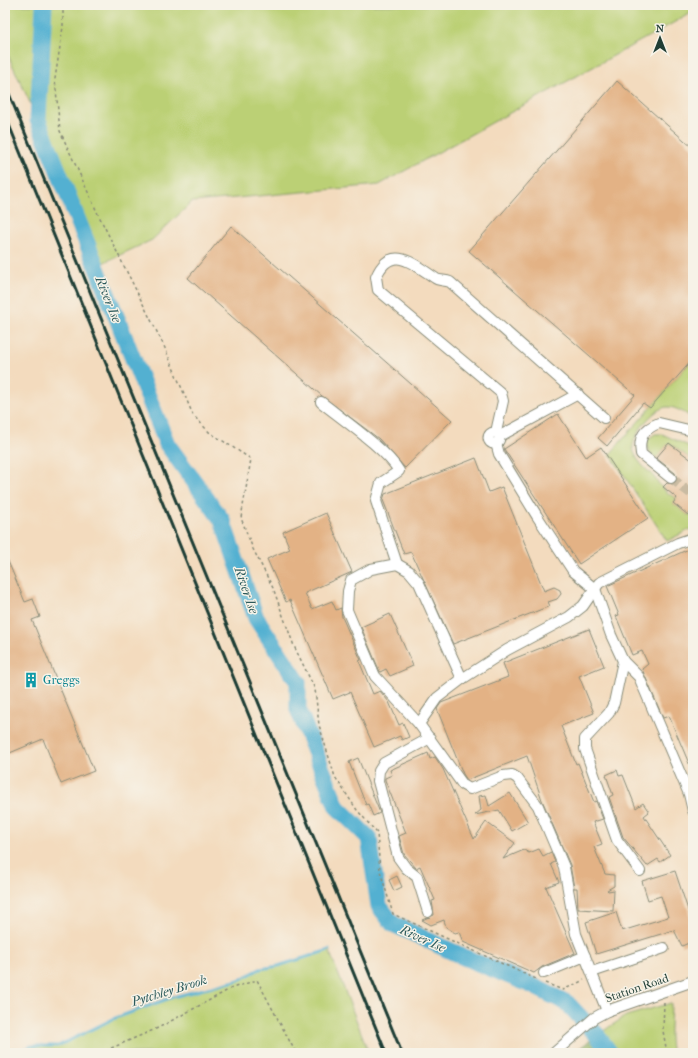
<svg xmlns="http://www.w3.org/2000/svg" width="698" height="1058" viewBox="0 0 698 1058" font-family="'IM FELL French Canon',serif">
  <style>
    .green { fill: #bbd074; stroke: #6d8654 }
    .forest { fill: #94b266; stroke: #5a784d }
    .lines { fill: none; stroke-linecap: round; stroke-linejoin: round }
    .stream { stroke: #53b0d1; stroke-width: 3 }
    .river { stroke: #53b0d1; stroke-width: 17 }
    .building { fill: #e3b285 }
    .minor-tunnel { stroke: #c9bba2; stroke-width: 10; stroke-dasharray: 10 5; stroke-linecap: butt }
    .minor-casing { stroke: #898c79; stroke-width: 12 }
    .path { stroke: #898c79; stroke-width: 1.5; stroke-dasharray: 3 3; stroke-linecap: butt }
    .minor { stroke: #fff; stroke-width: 10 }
    .rail { stroke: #1f3d34; stroke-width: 3 }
    .labels { text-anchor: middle; stroke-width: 3; stroke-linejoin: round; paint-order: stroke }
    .culture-label { font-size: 12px; fill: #0d838f; stroke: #f7f3e8; text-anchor: start }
    .street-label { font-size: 12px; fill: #1f3d34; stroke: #f7f3e8 }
    .water-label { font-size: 13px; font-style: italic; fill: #2c5a5b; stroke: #f7f3e8 }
  </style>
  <rect width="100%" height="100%" fill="#f7f3e8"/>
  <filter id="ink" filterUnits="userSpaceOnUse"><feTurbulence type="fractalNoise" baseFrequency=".025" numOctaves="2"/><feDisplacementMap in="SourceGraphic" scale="8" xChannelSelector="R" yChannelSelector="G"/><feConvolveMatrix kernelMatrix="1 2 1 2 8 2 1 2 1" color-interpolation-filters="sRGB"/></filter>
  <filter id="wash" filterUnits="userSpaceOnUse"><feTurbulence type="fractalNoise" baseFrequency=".012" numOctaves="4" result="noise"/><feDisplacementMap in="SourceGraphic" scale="16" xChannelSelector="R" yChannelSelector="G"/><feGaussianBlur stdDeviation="0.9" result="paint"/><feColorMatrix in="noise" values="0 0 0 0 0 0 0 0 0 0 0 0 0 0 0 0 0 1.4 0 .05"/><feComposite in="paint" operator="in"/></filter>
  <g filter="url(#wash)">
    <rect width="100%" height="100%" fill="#f3dbbe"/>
    <!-- green -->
    <g class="green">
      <polygon points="5,5 693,5 693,12 379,185 192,202 152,240 96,266 38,120 5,49"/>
      <path d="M693,359v59c-7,-4 -17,-11 -25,-11 -13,-1 -37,29 -35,42 3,12 12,19 20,27 8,10 12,18 24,22l-4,5 15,12 5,-2v15l-26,13 -57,-87z"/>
      <path d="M655,434h7l31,14v8l-2,3 -22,-16 -13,15c-7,-6 -11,-9 -9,-18z"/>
      <polygon points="329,950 369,1053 18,1053 31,1046 59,1046 113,1019 173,997 239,980 260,969 278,966"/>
      <path d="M671,1003c0,17 -3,35 1,50h-62l-13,-18 29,-19z"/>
    </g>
    <!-- forest -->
    <polygon class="forest" points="597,1035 610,1053 573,1053"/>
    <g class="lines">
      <!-- stream -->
      <polyline class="stream" points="18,1053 31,1046 58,1046 113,1019 173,997 239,980 260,969 278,966 329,950"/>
      <!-- river -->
      <polyline class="river" points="44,5 38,120 167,444 222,520 256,618 298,682 298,709 337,807 369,838 379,906 393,924 466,958 529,984 567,1003 597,1035 610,1053"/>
    </g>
    <g id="blocks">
      <!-- building -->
      <g class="building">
        <polygon points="617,81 693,148 693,359 650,408 643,403 607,446 598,438 635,395 469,251"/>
        <polygon points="231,226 452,420 405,468 379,439 322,396 188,278"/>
        <polygon points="558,414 586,457 601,447 648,518 579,564 504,449"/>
        <polygon points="669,443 693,461 693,509 688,515 673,503 677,498 663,487 667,483 674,484 677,479 675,473 656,458"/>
        <polygon points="476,458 489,492 502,487 544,591 554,587 560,590 561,594 557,599 548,602 550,606 453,644 411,552 404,554 383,500 385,494"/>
        <polygon points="326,513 352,572 305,593 312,609 332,601 336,610 341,608 342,617 361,660 359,661 373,694 380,691 389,702 399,725 403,723 409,737 402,740 400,736 374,747 350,692 333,699 290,600 286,602 267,559 290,549 283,532"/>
        <polygon points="691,548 693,553 693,773 669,716 663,718 642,669 648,664 642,651 632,655 616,616 619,615 607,586"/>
        <polygon points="5,554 25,602 33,599 40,617 32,620 94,771 61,784 43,739 5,755"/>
        <polygon points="390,614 413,666 390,676 386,669 380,672 361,627"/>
        <polygon points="589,629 604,666 579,676 594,713 561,726 576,764 578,763 594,802 596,801 603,819 593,822 602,844 594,847 605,874 614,875 614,886 607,890 608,891 614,890 613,911 578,909 577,888 574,888 570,865 542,800 527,756 467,780 463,774 437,709 441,703 508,677 503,663"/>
        <polygon points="428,753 430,759 435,757 443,769 474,839 486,822 515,843 503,859 524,850 529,853 539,849 543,856 551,852 555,862 551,864 559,882 546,887 575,953 542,967 534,973 463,942 459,932 455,933 446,927 444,920 431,925 422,920 434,915 432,901 435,900 420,866 416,868 404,854 399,836 406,833 385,780 385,778 392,775 390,770"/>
        <polygon points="358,758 380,813 373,816 368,804 366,805 349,762"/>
        <polygon points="617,770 619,776 623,775 636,808 643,803 649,812 644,816 670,855 660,862 658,859 647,866 623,837 609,797 613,795 606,775"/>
        <polygon points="510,793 528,822 512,831 499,810 475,815 481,810 479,796 486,795 489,806"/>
        <polygon points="675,871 691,919 693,918 693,941 682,946 674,930 596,954 586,922 616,912 622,931 668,917 661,896 648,900 642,881"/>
        <polygon points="397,876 402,887 394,891 389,880"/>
      </g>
    </g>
  </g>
  <g filter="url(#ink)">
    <use href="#blocks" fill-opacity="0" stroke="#898c79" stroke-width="1"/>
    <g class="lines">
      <!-- minor-tunnel -->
      <polyline class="minor-tunnel" points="671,478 693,495"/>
      <!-- minor casing -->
      <g class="minor-casing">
        <g id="minor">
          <path d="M321,402c21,17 65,47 78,69l-18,12 -5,18 21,63"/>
          <path d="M496,432l7,-31 -2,-8 -123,-103 -2,-13c15,-35 39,-12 59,1 3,3 10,2 15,4l154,136"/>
          <circle cx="494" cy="438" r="5.5"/>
          <polyline points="500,436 578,394"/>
          <polyline points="496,443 499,454 537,516 573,571 595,589 611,635 623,661 614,703 609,713 585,739 585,749 617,840 640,871"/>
          <path d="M671,478l-30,-24c-3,-17 3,-25 18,-31l34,8"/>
          <polyline points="623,661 639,677 689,794 693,811"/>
          <polyline points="462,679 419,583 409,571 397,564 371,569 351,580 348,591 347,610 375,676 419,724 463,785 470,789 503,776 512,775 517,778 538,806 564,867 576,934 607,1011"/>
          <polyline points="419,724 437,698 462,679 507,650 569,617 583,606 599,583 678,543 693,538"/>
          <polyline points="428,912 417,877 406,868 398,857 378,781 379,771 384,763 430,738"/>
          <polyline points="592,972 664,948"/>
          <polyline points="544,973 585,956"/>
          <polyline points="554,1053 594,1018 607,1011 693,981"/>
        </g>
      </g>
      <!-- path -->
      <g class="path">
        <polyline points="63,5 63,27 55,79 60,131 98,214 164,346 193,415 209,432 251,459 241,518 253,549 273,588 294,646 315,689 319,725 335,777 357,810 377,833 380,871 393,914 536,979"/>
        <polyline points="545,983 563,990 584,980"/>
        <polyline points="664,1002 663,1031 667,1053"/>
        <polyline points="100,1053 158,1028 232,988 257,980 296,1053"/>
      </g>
      <!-- minor -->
      <use href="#minor" class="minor"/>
      <!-- rail -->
      <g class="rail">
        <polyline points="5,84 402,1053"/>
        <polyline points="5,115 386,1053"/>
      </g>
    </g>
  </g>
  <!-- icons -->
  <defs>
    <g id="building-bare" transform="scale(1.2)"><path d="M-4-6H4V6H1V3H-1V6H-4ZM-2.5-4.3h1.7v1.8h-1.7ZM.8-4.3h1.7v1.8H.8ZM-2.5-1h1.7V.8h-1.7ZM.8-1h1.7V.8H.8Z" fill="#0f9aa8" stroke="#f7f3e8" stroke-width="2.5" paint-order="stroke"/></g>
  </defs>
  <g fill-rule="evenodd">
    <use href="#building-bare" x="31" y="680"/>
  </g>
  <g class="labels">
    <!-- culture labels -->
    <g class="culture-label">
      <text x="43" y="684">Greggs</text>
    </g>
    <!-- street labels -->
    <g class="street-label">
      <text transform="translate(637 988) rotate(-19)" y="4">Station Road</text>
    </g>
    <!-- water labels -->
    <g class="water-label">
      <text transform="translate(109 299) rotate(68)" y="5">River Ise</text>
      <text transform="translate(247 590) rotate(71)" y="5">River Ise</text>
      <text transform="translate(423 938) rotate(24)" y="5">River Ise</text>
      <text transform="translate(169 990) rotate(-17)" y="5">Pytchley Brook</text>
    </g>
  </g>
  <!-- margin -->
  <rect width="698" height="1058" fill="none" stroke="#f7f3e8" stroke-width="20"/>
  <!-- north arrow -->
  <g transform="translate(660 38)" stroke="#f7f3e8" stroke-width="3" paint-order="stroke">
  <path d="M0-3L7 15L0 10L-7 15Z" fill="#1f3d34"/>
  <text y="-6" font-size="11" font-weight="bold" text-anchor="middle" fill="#1f3d34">N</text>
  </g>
</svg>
